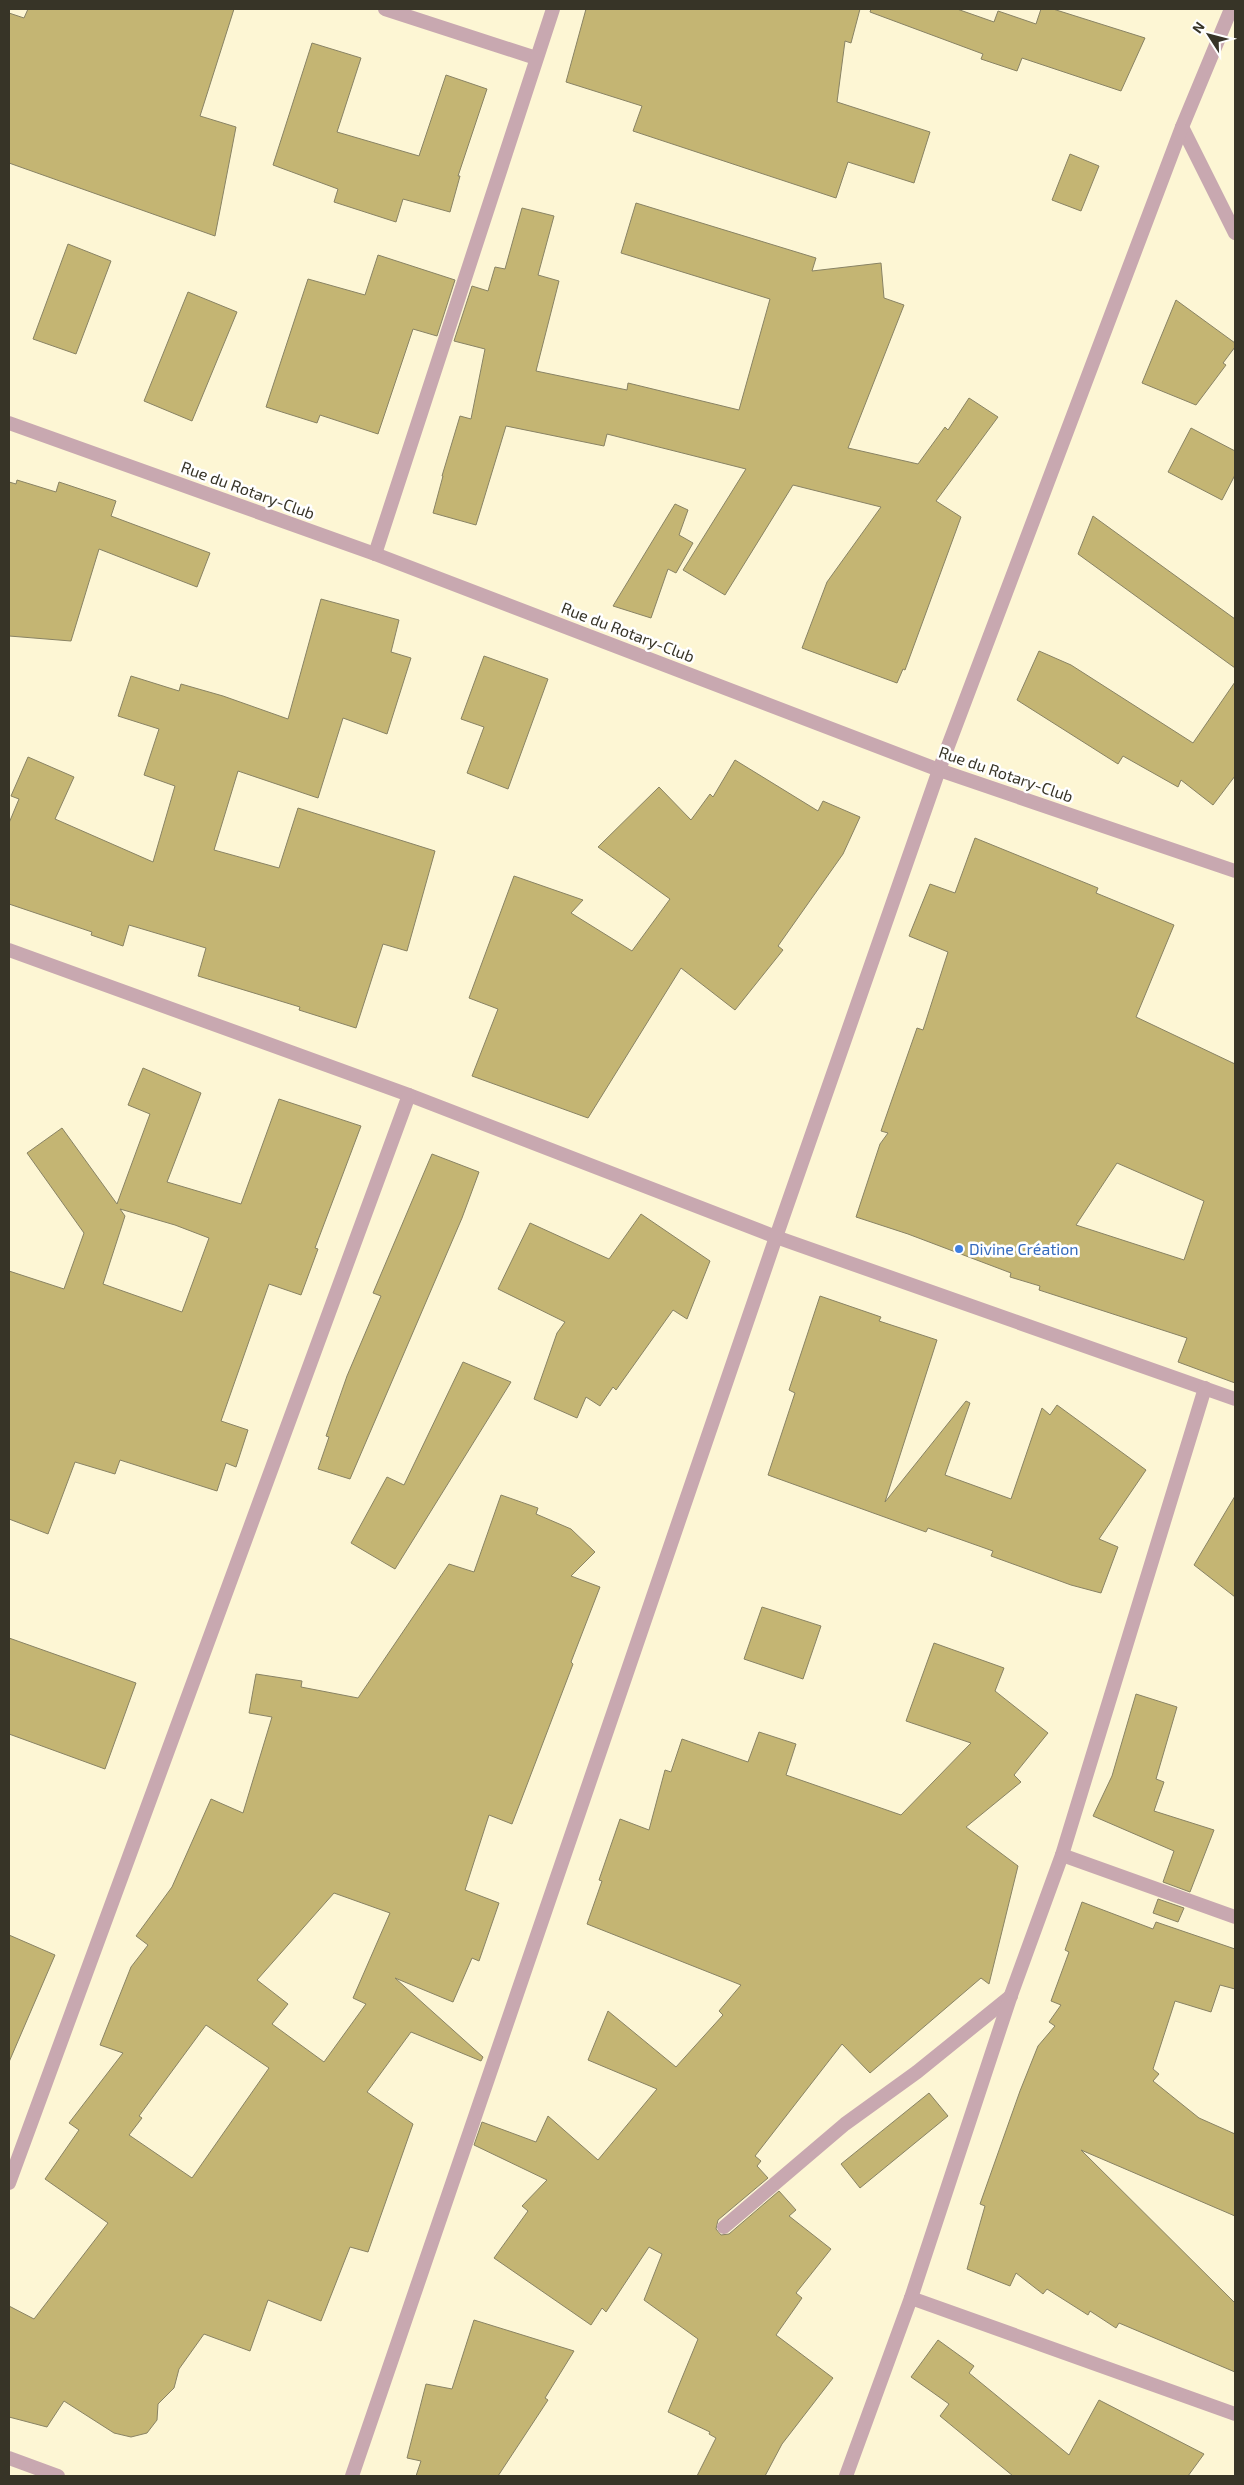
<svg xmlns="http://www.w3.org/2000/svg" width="1244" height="2485" viewBox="0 0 1244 2485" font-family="'Exo 2',sans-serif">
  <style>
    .building { fill: #c4b573; stroke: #898364; fill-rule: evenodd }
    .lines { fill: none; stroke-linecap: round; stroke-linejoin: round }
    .minor { stroke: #c8a8b0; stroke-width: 14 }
    .shop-dot { fill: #3f7fe0; stroke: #fff; stroke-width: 2 }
    .labels { text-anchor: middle; stroke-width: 5; stroke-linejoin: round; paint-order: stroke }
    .street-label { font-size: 16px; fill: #373427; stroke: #fff }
    .shop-label { font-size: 16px; fill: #366cbe; stroke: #fff; text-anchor: start }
  </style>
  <rect width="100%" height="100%" fill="#fdf6d4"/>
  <!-- building -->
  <g class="building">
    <polygon points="28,9 234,9 200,116 236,127 215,236 9,163 9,13 24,18"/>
    <polygon points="586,9 860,9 851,43 845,41 837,102 930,132 914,183 848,162 836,198 633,131 642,106 566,82"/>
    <polygon points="871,9 957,9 994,22 998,11 1036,24 1041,9 1053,9 1145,38 1121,91 1022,58 1017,71 981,59 983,54 870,12"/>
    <polygon points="312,43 361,58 337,132 419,156 446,75 487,89 458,176 460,176 450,212 403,199 396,222 334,202 338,189 273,165"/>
    <polygon points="1070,154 1099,166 1081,211 1052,200"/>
    <polygon points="636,203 816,258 812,271 881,263 884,298 904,305 848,448 918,464 945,427 948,430 969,398 998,417 936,501 961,517 905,670 903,669 897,683 802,648 827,582 881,507 793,485 725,595 683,570 746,469 607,434 604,446 506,426 476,525 433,513 443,476 442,476 460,416 471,419 485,349 454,341 472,286 488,291 495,267 505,269 522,208 554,216 538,275 559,281 536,371 627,390 628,383 739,410 770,299 621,253"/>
    <polygon points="68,244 111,261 76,354 33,339"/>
    <polygon points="378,255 455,280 437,336 413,329 378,434 320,415 317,423 266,407 308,279 365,295"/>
    <polygon points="188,292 237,312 192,421 144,401"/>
    <polygon points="1176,300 1235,343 1235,347 1223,363 1226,365 1196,405 1142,383"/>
    <polygon points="1191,428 1235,451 1235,475 1222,500 1168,472"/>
    <polygon points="17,480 56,492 59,482 116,501 111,516 210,553 197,587 99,549 71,641 9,636 9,482 16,484"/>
    <polygon points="675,504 688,510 679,535 693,543 676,573 668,569 651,618 613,606"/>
    <polygon points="1093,516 1235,619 1235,668 1078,554"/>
    <polygon points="321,599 399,620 391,652 411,658 387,734 343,718 318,798 238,771 214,850 279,868 298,808 435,851 407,951 383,944 356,1028 299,1010 300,1007 198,976 206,948 129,925 123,946 91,935 92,932 9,904 9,823 19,799 11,796 28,757 74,777 55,819 153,862 175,786 144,775 159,729 118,716 131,676 179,691 181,684 223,696 288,719"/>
    <polygon points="1039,651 1071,665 1193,743 1235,682 1235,776 1213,805 1181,780 1178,787 1123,756 1118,764 1017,700"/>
    <polygon points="484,656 548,679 508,789 467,773 484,727 461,719"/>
    <polygon points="735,760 818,811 823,801 860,817 843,854 778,946 783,950 735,1010 681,968 588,1118 472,1076 498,1009 469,998 514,876 583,900 571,913 632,951 670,899 598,847 659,787 691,820 710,794 713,797"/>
    <path d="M975,838l123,50 -2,5 78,32 -38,92 99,47v319l-57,-21 9,-24 -148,-48 1,-4 -30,-9 1,-4 -103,-39 -52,-17 24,-73 8,-11 -7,-2 36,-103 6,2 25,-78 -39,-16 21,-52 25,9zM1117,1163l87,38 -20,59 -108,-35z"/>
    <path d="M143,1068l58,25 -34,89 74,22 38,-105 82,27 -46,122 3,1 -17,46 -32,-11 -48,137 27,9 -12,37 -10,-4 -9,28 -97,-31 -5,14 -40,-12 -27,72 -39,-15v-248l55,18 20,-56 -57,-80 35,-25 55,76 33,-90 -22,-9zM120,1209l55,16 34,13 -27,74 -79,-28 22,-68z"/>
    <polygon points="432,1154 479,1172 462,1218 350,1479 318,1469 329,1437 326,1436 347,1376 381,1296 373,1293"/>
    <polygon points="641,1214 710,1261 687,1319 673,1310 616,1390 613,1387 600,1406 586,1397 577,1418 534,1399 557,1333 565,1322 498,1289 530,1223 609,1259"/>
    <polygon points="820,1296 881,1317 879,1321 937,1340 885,1502 966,1401 970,1403 945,1475 1011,1499 1042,1408 1050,1415 1057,1405 1146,1470 1099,1539 1118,1547 1101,1593 1071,1585 991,1556 993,1551 928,1528 926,1532 768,1475 795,1393 789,1390"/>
    <polygon points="463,1362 511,1382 395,1569 351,1543 387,1477 404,1485"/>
    <path d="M501,1495l37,13 -2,6 35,15 24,23 -24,24 29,11 -29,75 2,2 -61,160 -23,-9 -24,75 34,13 -20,58 -7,-3 -19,44 -58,-24 88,79 -2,4 -70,-29 -44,60 46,32 -45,128 -18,-5 -29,74 -53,-21 -18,51 -46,-17 -25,35 -5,19 -16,16 -1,16 -10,13 -16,4 -17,-4 -50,-32 -17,26 -38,-10v-111l25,13 74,-96 -63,-44 34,-49 -10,-7 54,-70 -23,-8 31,-78 17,-22 -12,-9 36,-49 39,-88 32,14 29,-96 -23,-4 7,-39 46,7 -1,6 57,11 91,-134 25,8zM334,1893l56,20 -37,85 13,6 -42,58 -52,-38 16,-20 -31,-24zM206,2025l63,43 -77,110 -63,-43 13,-17 -3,-2z"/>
    <polygon points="1235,1496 1235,1597 1194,1565"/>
    <polygon points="762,1607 821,1626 803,1679 744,1659"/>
    <polygon points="9,1638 136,1683 105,1769 9,1734"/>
    <polygon points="934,1643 1004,1668 995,1691 1048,1733 1014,1775 1021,1782 966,1827 1018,1866 989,1984 981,1978 870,2073 842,2044 755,2156 761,2161 757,2166 768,2178 718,2220 716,2229 721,2235 729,2234 779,2191 796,2210 789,2216 831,2249 796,2293 802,2298 776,2335 833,2378 782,2444 765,2476 697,2476 716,2438 709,2434 710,2432 668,2412 698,2339 644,2300 662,2254 649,2247 606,2312 602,2308 591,2325 494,2258 528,2211 522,2206 547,2180 474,2145 482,2122 536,2142 548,2116 598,2160 657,2089 588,2060 608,2011 676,2067 723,2015 719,2011 741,1985 587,1924 602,1881 599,1880 620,1819 649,1830 665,1770 671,1772 682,1739 748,1762 759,1732 796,1744 786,1775 901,1815 971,1743 906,1721"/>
    <polygon points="1136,1694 1177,1707 1156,1779 1164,1782 1154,1811 1214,1830 1190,1892 1163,1882 1174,1851 1093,1816 1112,1776"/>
    <polygon points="1158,1899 1184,1908 1178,1922 1153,1913"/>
    <polygon points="1082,1902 1153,1929 1156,1922 1235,1949 1235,1989 1220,1985 1211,2012 1175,2001 1153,2069 1159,2074 1153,2081 1199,2118 1235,2134 1235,2216 1081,2150 1235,2303 1235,2372 1119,2323 1116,2328 1090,2311 1088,2315 1047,2289 1043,2294 1016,2273 1010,2286 967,2269 985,2206 980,2204 1020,2091 1038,2046 1055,2026 1049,2022 1061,2005 1051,2001 1069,1952 1065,1950"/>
    <polygon points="9,1935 55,1955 9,2062"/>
    <polygon points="929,2093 948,2116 860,2188 841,2164"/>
    <polygon points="474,2320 574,2351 545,2398 548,2400 498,2476 416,2476 421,2461 407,2458 426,2384 452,2389"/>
    <polygon points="938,2340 974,2366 969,2373 1069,2455 1099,2400 1204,2454 1188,2476 1013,2476 940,2416 949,2404 911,2377"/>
  </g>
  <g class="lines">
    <!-- minor -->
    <g class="minor">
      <polyline points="385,9 536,58"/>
      <polyline points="1182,127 1235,233"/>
      <polyline points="9,423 375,554 939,770 1235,871"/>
      <polyline points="375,554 553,9"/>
      <polyline points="9,950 409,1095 776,1237 1235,1399"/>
      <polyline points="1062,1855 1235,1917"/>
      <polyline points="9,2183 409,1095"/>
      <polyline points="724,2227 845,2124 917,2072 1011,1996"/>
      <polyline points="911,2298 1235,2414"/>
      <polyline points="9,2458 58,2476"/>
      <polyline points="352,2476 776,1237 939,770 1182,127 1231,9"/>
      <polyline points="846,2476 911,2298 1011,1995 1062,1855 1205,1388"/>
    </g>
  </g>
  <!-- markers -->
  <circle class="shop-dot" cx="959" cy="1249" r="5"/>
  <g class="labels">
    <!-- street labels -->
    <g class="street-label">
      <text transform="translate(248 490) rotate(20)" y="6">Rue du Rotary-Club</text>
      <text transform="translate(628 632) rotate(21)" y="6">Rue du Rotary-Club</text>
      <text transform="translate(1006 774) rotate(19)" y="6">Rue du Rotary-Club</text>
    </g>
    <!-- shop labels -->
    <g class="shop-label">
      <text x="969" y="1255">Divine Création</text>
    </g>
  </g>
  <!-- border -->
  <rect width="1244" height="2485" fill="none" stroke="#373427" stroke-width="20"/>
  <!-- north arrow -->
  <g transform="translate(1209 35) rotate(306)" stroke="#ffffff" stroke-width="4" paint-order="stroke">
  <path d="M0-4L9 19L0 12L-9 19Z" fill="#373427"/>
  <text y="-8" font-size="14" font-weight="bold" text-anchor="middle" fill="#373427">N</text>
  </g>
</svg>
